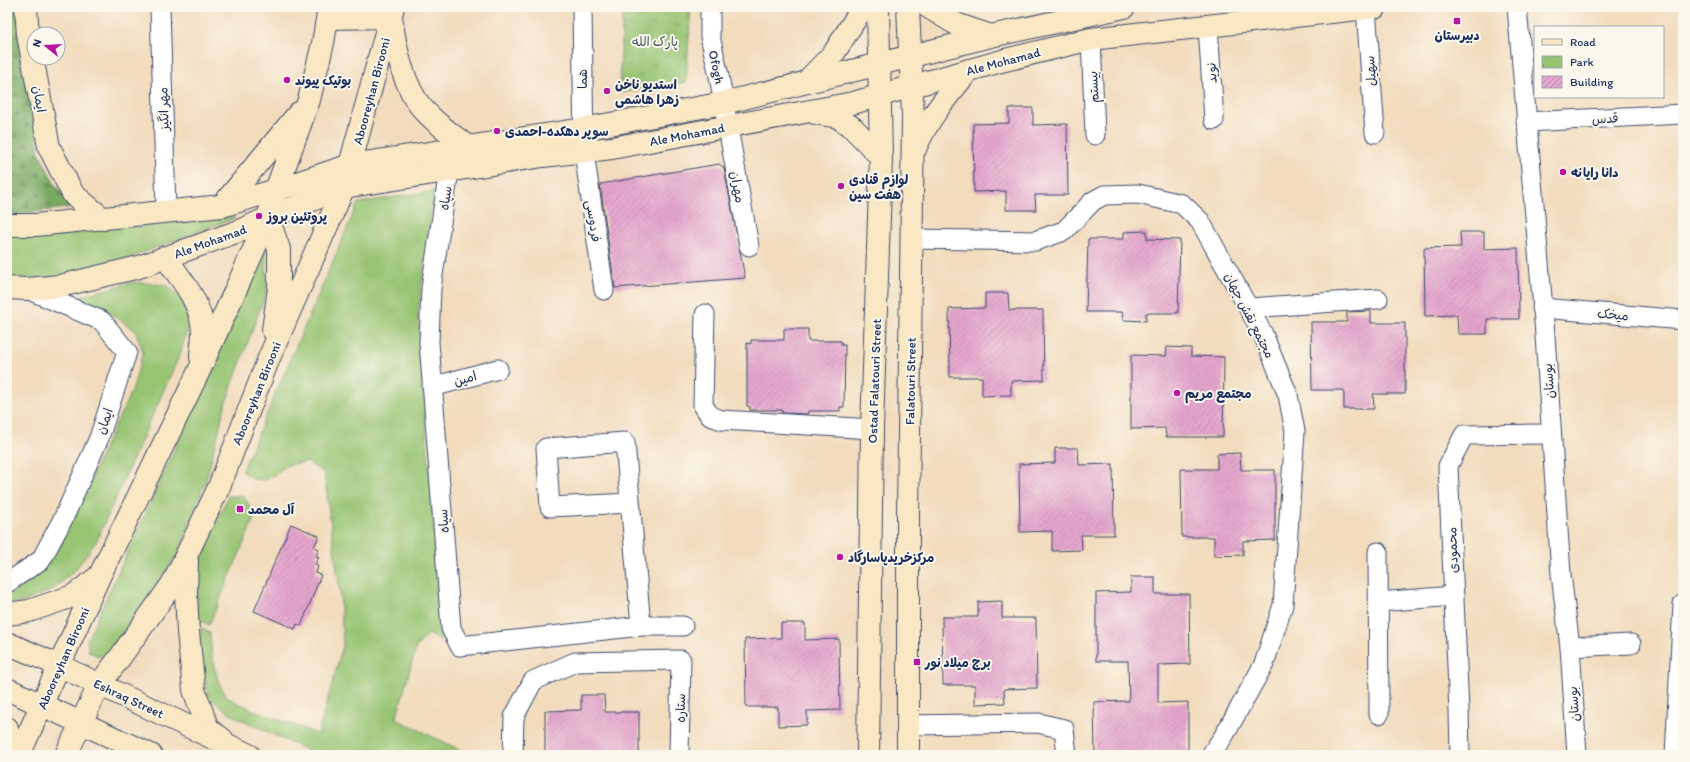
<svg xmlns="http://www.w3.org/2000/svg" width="1690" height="762" viewBox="0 0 1690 762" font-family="Itim,'Playpen Sans Arabic',sans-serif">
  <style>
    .grass { fill: #97c472; stroke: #597a68 }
    .forest { fill: url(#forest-firs); stroke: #4a6c61 }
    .park { fill: url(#park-tufts); stroke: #597a68 }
    .building { fill: url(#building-hatch) }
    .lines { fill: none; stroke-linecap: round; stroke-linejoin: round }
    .minor-casing { stroke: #3b496c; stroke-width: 21 }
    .secondary-casing { stroke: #3b496c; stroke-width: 24 }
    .minor { stroke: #fff; stroke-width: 19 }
    .secondary { stroke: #fae7c3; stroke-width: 22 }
    .poi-dot { fill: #b5179e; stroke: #fbf7ec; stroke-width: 1.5 }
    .labels { text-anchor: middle; stroke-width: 4; stroke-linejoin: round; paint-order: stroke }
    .poi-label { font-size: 13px; font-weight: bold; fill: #1b2f5e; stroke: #fbf7ec; text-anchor: start }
    .park-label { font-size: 13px; fill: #405c64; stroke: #fbf7ec }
    .street-label { font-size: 13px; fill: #1b2f5e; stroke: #fbf7ec }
  </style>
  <defs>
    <pattern id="forest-firs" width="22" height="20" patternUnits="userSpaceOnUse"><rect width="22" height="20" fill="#79aa64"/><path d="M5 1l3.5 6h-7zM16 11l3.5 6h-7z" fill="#628b56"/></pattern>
    <pattern id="park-tufts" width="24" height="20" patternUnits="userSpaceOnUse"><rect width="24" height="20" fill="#97c472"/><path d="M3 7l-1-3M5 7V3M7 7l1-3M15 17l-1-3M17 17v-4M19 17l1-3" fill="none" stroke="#7aa061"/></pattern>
    <pattern id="building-hatch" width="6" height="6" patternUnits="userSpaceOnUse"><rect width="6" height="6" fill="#e5a6cd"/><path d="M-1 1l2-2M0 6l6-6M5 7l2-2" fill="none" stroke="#b988aa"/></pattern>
  </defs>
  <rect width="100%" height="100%" fill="#fbf7ec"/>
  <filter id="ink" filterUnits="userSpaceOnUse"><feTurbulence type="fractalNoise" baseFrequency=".025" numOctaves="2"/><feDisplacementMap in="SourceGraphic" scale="8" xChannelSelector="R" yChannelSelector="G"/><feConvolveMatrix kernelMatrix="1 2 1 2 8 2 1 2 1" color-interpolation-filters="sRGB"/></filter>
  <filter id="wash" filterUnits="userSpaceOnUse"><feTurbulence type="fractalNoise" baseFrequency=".012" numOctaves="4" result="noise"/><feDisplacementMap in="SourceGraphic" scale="16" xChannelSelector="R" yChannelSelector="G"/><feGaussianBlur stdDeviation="0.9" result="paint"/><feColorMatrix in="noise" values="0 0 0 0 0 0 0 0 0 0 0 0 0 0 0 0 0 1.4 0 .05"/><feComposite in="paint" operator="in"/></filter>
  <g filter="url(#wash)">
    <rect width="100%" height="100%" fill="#f2dcbd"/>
    <!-- grass -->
    <g class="grass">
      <polygon points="434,191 418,312 441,640 427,634 416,648 396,719 471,755 317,755 230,714 209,697 200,662 200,627 210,633 212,658 219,684 228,698 253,710 318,734 343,645 340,593 324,473 307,462 287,465 267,480 254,479 242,471 358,203"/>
      <polygon points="218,213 235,218 102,268 47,283 7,280 7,231"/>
      <polygon points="265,240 267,290 226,402 207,477 178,554 112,648 100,657 89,652 87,640 169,462"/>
      <polygon points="133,282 167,285 184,301 189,324 180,354 96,542 75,570 52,590 21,603 7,603 7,593 37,575 53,556 133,388 143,352 135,330 111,314 74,298"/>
      <polygon points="228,496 243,496 249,505 254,519 209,625 197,619 198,579 200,562"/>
    </g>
    <!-- forest -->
    <polygon class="forest" points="7,7 20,7 39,152 55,185 75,207 7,215"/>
    <!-- park -->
    <polygon class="park" points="623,7 691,7 686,82 619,93"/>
    <g id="blocks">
      <!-- building -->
      <g class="building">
        <polygon points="1009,108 1033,108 1033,125 1067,124 1068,195 1035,195 1036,210 1006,210 1006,191 974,192 973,124 1009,123"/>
        <polygon points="719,164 724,168 745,278 615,288 600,184"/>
        <polygon points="1147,231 1147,239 1180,240 1178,313 1146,313 1146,321 1123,320 1122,312 1086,312 1088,239 1124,239 1124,232"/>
        <polygon points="1460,232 1484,232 1484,249 1518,248 1519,319 1487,319 1487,334 1458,334 1457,315 1425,316 1424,248 1461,247"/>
        <polygon points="985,293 1008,293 1009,310 1043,310 1044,380 1011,381 1011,395 982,396 982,377 950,377 949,309 985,308"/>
        <polygon points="1371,311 1371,323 1405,323 1405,394 1373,394 1374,409 1344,409 1344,390 1312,390 1311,322 1347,322 1347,312"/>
        <polygon points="784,329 808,329 808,341 841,341 841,345 845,345 844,407 840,407 840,411 808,411 808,414 782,413 782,410 750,410 750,407 747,406 747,343 751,344 751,340 784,340"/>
        <polygon points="1167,347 1191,348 1191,356 1224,357 1223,437 1166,437 1165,428 1131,429 1131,355 1166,356"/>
        <polygon points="1055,448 1078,448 1079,465 1113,464 1114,535 1081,535 1082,550 1052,551 1052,531 1020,532 1019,464 1055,463"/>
        <polygon points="1240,453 1241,470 1275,470 1275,540 1243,541 1243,555 1214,556 1214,537 1182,537 1181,469 1217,469 1217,454"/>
        <polygon points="291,524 319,536 314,547 319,549 316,556 319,557 315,564 318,566 316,573 321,575 301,626 297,624 295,629 254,611"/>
        <polygon points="1131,577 1155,577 1155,594 1189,594 1190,664 1158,665 1158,703 1188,702 1188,755 1095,755 1094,702 1129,701 1128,661 1096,661 1096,593 1131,592"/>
        <polygon points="1002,601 1002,618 1036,618 1037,688 1004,689 1005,703 975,704 975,685 943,685 942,617 978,617 978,602"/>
        <polygon points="781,623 805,623 805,640 839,639 840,710 807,711 807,725 778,726 778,707 746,707 745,639 781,638"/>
        <polygon points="581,695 604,695 605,712 639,712 639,755 545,755 545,711 581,710"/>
      </g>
    </g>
  </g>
  <g filter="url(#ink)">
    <use href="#blocks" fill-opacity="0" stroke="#3b496c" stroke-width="1"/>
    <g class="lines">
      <!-- minor casing -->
      <g class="minor-casing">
        <g id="minor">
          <polyline points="160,7 166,211"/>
          <polyline points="582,7 584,152 604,290"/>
          <polyline points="710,7 710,36 719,76 749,246"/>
          <polyline points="1517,7 1544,321 1561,574 1570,647 1577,755"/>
          <polyline points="1366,8 1375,133"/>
          <polyline points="1208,26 1214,120"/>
          <polyline points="1091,39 1095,135"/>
          <polyline points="1526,122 1683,114"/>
          <polyline points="449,171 431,288 429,342 451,628 460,646 641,626 683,626"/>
          <polyline points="911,239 1035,241 1064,231 1093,201 1104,195 1138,194 1182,204 1200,221 1263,334 1288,395 1295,431 1283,605 1264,664 1225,734 1211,755"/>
          <polyline points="1249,308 1378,299"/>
          <polyline points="1542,308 1683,320"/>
          <polyline points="705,314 703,405 710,416 722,420 872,429"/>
          <polyline points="432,387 498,369"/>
          <polyline points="630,503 550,507 546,448 625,442 641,626"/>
          <polyline points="1378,552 1379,714"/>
          <polyline points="7,583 41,560 64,517 99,438 127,352 102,321 27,289"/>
          <polyline points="1378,602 1454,596"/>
          <polyline points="1570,647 1631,644"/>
          <polyline points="908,725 1038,723 1064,729 1067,755"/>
          <polyline points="513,755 514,717 533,681 575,662 681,660 679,755"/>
          <polyline points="1460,755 1459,711 1448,466 1464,435 1551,434"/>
          <polyline points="1675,755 1683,604"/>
        </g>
      </g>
      <!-- secondary casing -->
      <g class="secondary-casing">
        <g id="secondary">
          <polyline points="26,7 28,35 49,147 73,194 103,219"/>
          <polyline points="908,7 913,116 908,515 908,755"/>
          <polyline points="928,7 958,25 991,36"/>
          <path d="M328,18l63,-1c4,29 10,58 25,83 11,17 35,34 51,46"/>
          <polyline points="806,82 834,53 863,7"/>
          <polyline points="815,113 838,117 853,128 881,157"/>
          <path d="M915,149c13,-31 33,-54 54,-79"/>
          <polyline points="222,206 299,113"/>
          <polyline points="268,218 279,249 279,288 273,330"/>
          <polyline points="7,225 36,225 222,206 276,190 351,165 583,129 724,103 991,36 1124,7"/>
          <path d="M165,257c16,22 37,46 38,75 0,8 -2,17 -2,25"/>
          <polyline points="7,288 27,289 60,286 139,267 239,231 268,218 344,187 543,156 612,148 853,103 1005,60 1091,39 1376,7"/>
          <polyline points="187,561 186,594 188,632 194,690 208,729 222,739"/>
          <polyline points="7,614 29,611 73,596 98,577"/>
          <polyline points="7,643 60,666 249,755"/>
          <polyline points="7,689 151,755"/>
          <polyline points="7,728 10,745 9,755"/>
          <polyline points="19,755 99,577 199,371 268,218 276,190 309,100 323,43 329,7"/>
          <polyline points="66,755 99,685 121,656 173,583 219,487 269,358 344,187 393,7"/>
          <polyline points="868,755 872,429 881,157 878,7"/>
        </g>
      </g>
      <!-- minor -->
      <use href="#minor" class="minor"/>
      <!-- secondary -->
      <use href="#secondary" class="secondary"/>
    </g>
  </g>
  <!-- markers -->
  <g class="poi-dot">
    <rect x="1453" y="17" width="8" height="8" rx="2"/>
    <circle cx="287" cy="80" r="4"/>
    <circle cx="607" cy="91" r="4"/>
    <circle cx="497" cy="131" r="4"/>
    <circle cx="1563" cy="172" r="4"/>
    <circle cx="841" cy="186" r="4"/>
    <circle cx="259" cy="216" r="4"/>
    <circle cx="1177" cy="393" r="4"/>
    <rect x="236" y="505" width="8" height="8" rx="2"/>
    <circle cx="840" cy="557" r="4"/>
    <rect x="913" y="658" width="8" height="8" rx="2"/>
  </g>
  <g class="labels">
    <!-- poi labels -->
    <g class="poi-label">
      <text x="1457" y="40" text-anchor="middle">دبیرستان</text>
      <text x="295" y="85">بوتیک پیوند</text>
      <text x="615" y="89">استدیو ناخن<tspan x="615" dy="15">زهرا هاشمی</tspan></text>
      <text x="505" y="136">سوپر دهکده-احمدی</text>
      <text x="1571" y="177">دانا رایانه</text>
      <text x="849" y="184">لوازم قنادی<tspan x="849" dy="15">هفت سین</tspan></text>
      <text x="267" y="221">پروتئین بروز</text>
      <text x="1185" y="398">مجتمع مریم</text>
      <text x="248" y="514">آل محمد</text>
      <text x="848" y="562">مرکزخریدپاسارگاد</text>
      <text x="925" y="667">برج میلاد نور</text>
    </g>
    <!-- park labels -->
    <g class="park-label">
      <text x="655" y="46">پارک الله</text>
    </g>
    <!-- street labels -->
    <g class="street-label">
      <text transform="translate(1003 61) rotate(-15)" y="5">Ale Mohamad</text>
      <text transform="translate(717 67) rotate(78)" y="5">Ofogh</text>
      <text transform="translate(1370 71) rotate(-94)" y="5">سهیل</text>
      <text transform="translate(1211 73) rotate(-94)" y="5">نوید</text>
      <text transform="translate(582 79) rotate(-90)" y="5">هما</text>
      <text transform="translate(1093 87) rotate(-93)" y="5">بیستم</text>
      <text transform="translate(371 91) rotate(-75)" y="5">Abooreyhan Birooni</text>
      <text transform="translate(40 99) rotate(80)" y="5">ایمان</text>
      <text transform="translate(163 109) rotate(-92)" y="5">مهر انگیز</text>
      <text transform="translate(1605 118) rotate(-3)" y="5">قدس</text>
      <text transform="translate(687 134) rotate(-11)" y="5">Ale Mohamad</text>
      <text transform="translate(738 187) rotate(80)" y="5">مهران</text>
      <text transform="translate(445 198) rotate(-81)" y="5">سپاه</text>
      <text transform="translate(594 221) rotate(82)" y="5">فردوسی</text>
      <text transform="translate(210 241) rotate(-20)" y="5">Ale Mohamad</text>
      <text transform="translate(1613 314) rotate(5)" y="5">میخک</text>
      <text transform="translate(1250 315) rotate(63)" y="5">مجتمع نقش جهان</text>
      <text transform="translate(465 378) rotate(-16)" y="5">امین</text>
      <text transform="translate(874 381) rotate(-88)" y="5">Ostad Falatouri Street</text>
      <text transform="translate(910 381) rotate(-89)" y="5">Falatouri Street</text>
      <text transform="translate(1548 381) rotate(-94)" y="5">بوستان</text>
      <text transform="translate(256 393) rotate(-68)" y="5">Abooreyhan Birooni</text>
      <text transform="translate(104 421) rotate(-71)" y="5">ایمان</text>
      <text transform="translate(443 521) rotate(-94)" y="5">سپاه</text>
      <text transform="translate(1452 550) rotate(-92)" y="5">محمودی</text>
      <text transform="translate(63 658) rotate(-66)" y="5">Abooreyhan Birooni</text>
      <text transform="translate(129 698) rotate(25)" y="5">Eshraq Street</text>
      <text transform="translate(1573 704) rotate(-94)" y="5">بوستان</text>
      <text transform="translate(680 708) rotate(-89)" y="5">ستاره</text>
    </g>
  </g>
  <!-- margin -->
  <rect width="1690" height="762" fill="none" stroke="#fbf7ec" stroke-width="24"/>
  <!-- legend -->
  <rect x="1534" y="26" width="130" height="72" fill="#fbf7ec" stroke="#a1a7b3"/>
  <rect x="1542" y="39" width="20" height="6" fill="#fae7c3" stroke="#a1a7b3"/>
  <text x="1570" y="46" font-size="12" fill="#1b2f5e">Road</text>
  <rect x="1542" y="56" width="20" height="12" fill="url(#park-tufts)" stroke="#a1a7b3"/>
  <text x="1570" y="66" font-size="12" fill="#1b2f5e">Park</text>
  <rect x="1542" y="76" width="20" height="12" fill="url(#building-hatch)" stroke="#a1a7b3"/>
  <text x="1570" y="86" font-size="12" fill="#1b2f5e">Building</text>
  <!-- north arrow -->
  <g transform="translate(46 46) rotate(288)"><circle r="19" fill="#fbf7ec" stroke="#a1a7b3"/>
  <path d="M0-3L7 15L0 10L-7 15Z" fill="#b5179e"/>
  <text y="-6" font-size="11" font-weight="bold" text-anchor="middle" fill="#1b2f5e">N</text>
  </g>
</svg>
